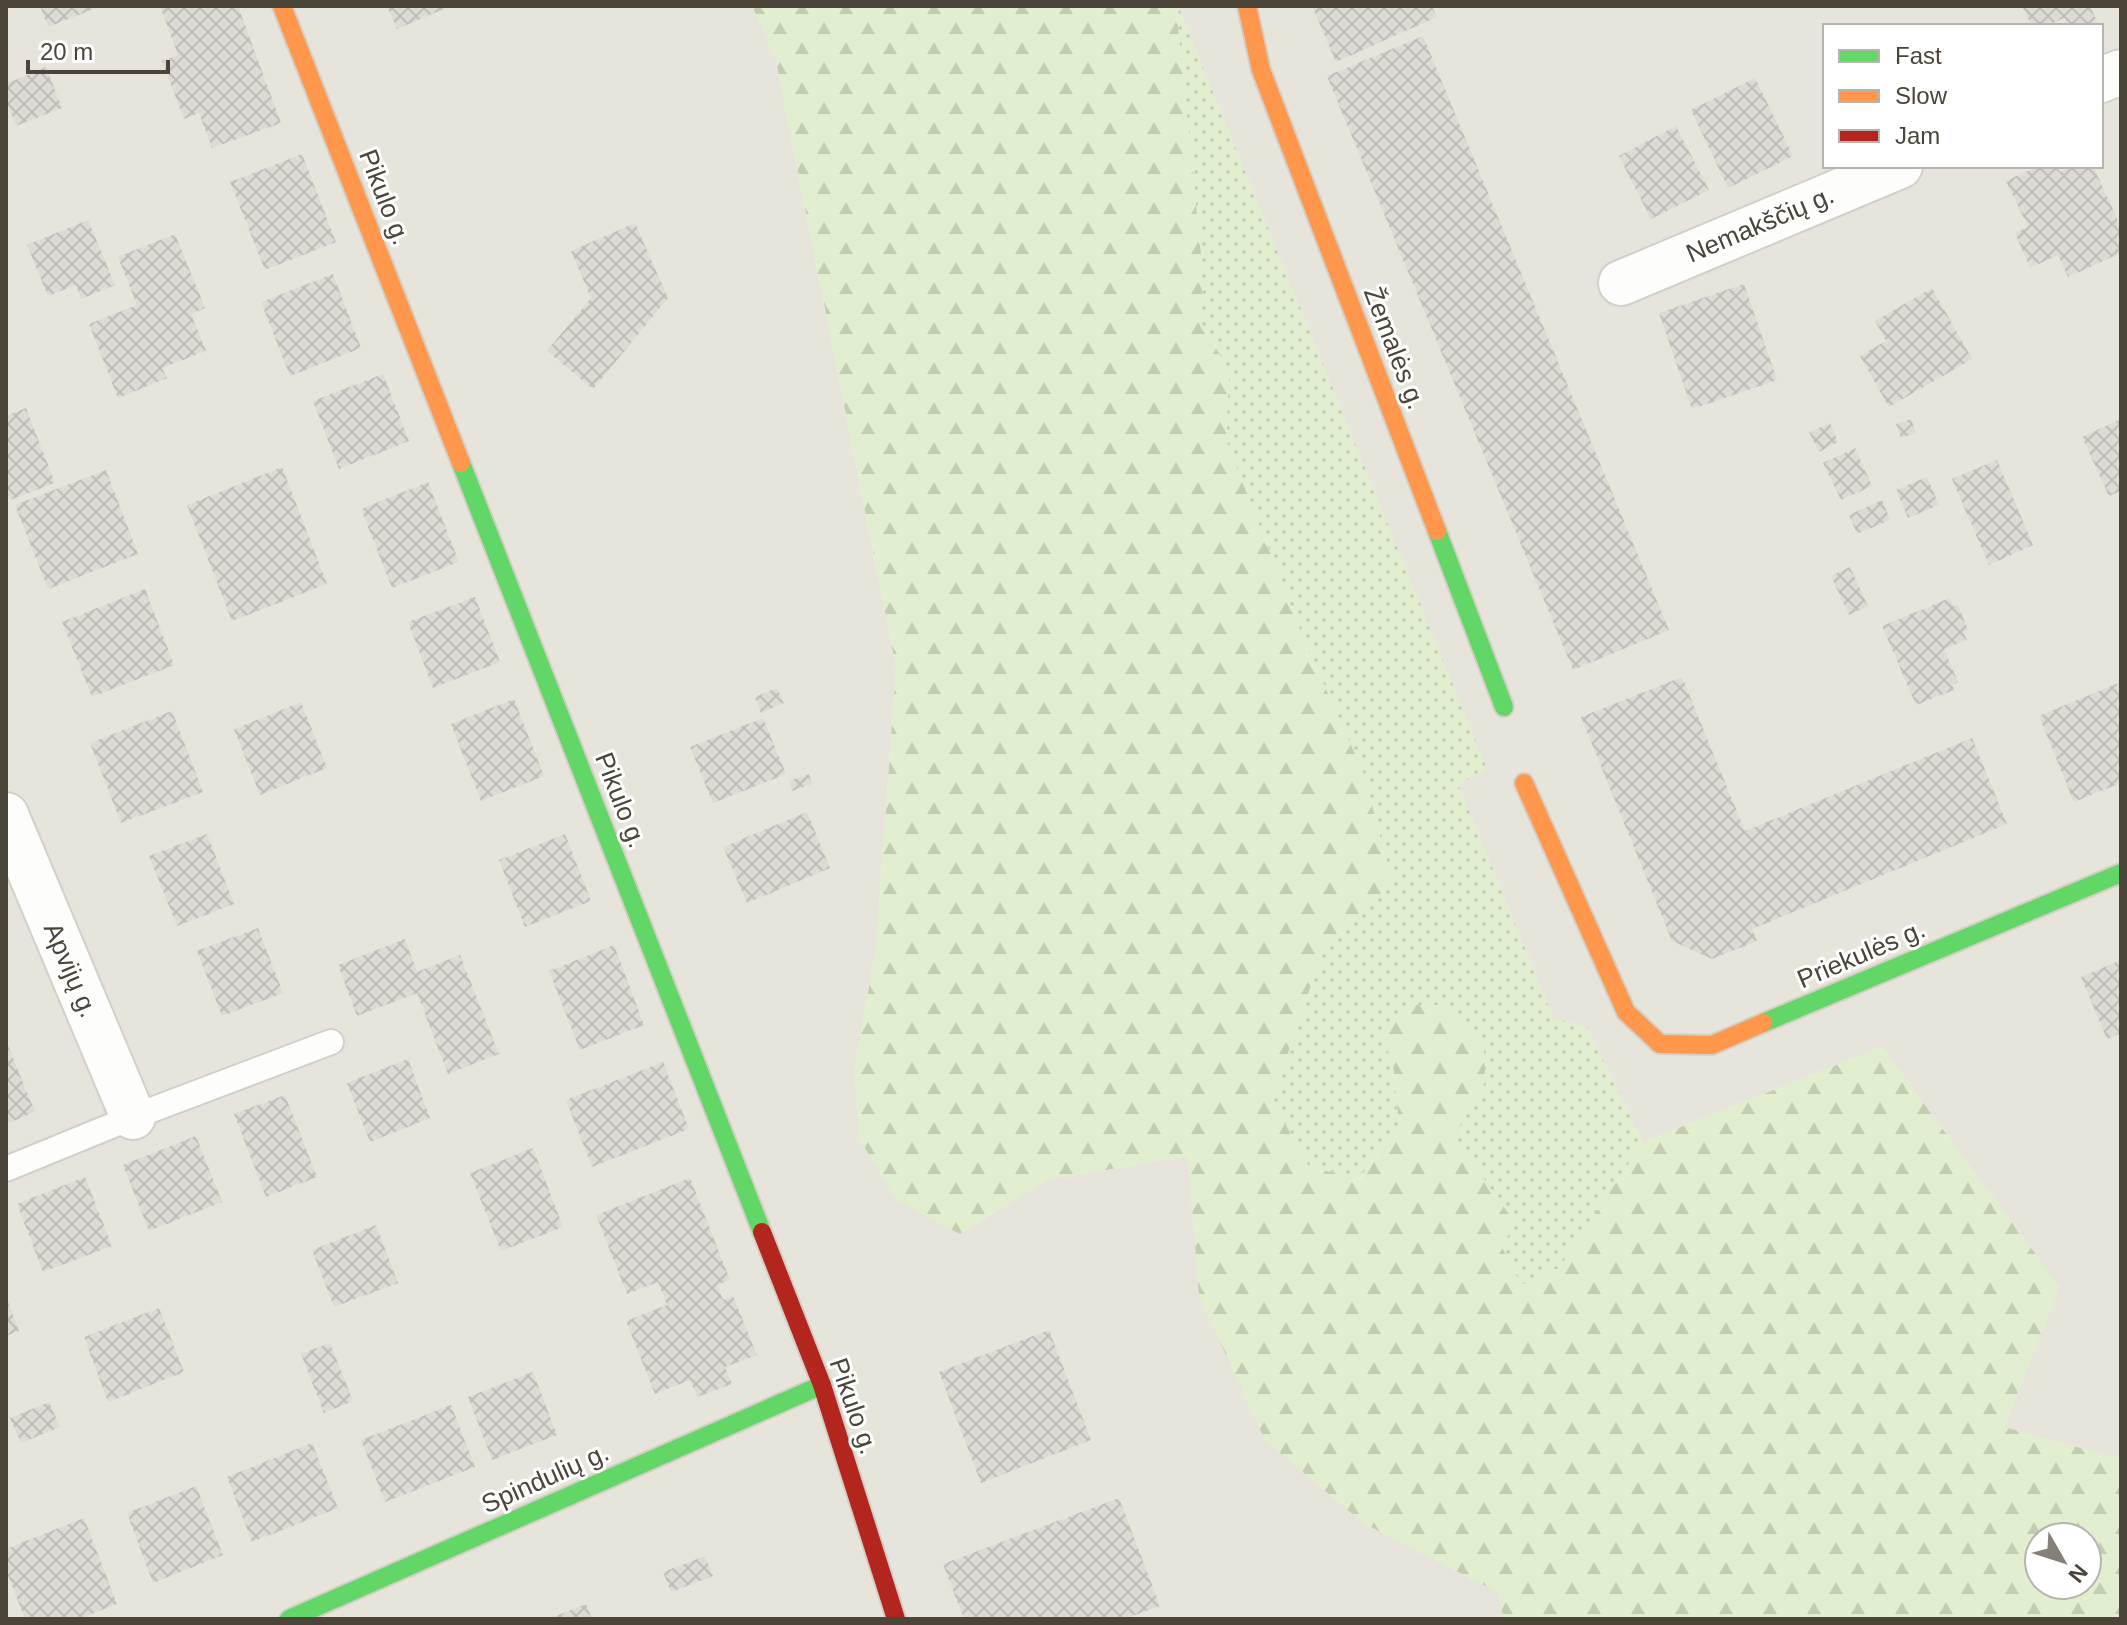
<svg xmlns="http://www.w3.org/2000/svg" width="2127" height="1625" viewBox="0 0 2127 1625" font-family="Helvetica,sans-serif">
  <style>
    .residential { fill: #e7e4dc; fill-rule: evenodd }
    .grass { fill: url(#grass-dots) }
    .forest { fill: url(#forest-firs); fill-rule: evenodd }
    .building { fill: url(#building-cross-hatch) }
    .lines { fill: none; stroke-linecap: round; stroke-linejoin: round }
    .lane-casing { stroke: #d2d0cb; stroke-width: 28 }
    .street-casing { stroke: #d2d0cb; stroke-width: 48 }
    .fast-casing { stroke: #d3cfc5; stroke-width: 22 }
    .slow-casing { stroke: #d3cfc5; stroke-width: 22 }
    .jam-casing { stroke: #d3cfc5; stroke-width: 22 }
    .lane { stroke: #fdfdfc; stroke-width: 24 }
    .street { stroke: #fdfdfc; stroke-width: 44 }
    .fast { stroke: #63d668; stroke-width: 18 }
    .slow { stroke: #ff974d; stroke-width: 18 }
    .jam { stroke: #b3261e; stroke-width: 18 }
    .labels { text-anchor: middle; stroke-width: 6; stroke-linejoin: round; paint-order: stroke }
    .street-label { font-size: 26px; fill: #4b4439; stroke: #fff }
  </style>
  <defs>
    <pattern id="grass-dots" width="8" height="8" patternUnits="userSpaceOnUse" patternTransform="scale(2)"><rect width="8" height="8" fill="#e1eecf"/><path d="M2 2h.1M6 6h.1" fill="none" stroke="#c3cdb2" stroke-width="1.8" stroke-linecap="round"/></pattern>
    <pattern id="forest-firs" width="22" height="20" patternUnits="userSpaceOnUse" patternTransform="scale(2)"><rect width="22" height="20" fill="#e1eecf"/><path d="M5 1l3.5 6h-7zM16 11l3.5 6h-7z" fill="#c3cdb2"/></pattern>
    <pattern id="building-cross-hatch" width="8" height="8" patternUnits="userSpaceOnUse" patternTransform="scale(2)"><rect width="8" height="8" fill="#dedbd6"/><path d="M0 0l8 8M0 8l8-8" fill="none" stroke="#c0bdb8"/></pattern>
  </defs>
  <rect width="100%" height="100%" fill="#f4f2ee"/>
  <!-- residential -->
  <g class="residential">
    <polygon points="6,6 752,6 775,56 896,667 876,948 854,1070 960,1234 1047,1180 1188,1156 1199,1296 1363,1523 1499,1593 1503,1619 6,1619"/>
    <path d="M1178,6h943v1453l-117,-31 55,-141 -177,-240 -239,95 -55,-113 -35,-12 -95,-233 28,-16zM1825,26h276v140h-276z"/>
  </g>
  <!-- grass -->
  <polygon class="grass" points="1176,6 1178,6 1487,769 1458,784 1553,1017 1588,1029 1643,1142 1559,1268 1521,1285 1502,1247 1514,1223 1454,1136 1485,1082 1381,1034 1393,1064 1399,1125 1359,1179 1309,1167 1272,1101 1321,956 1392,882 1364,774 1307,647 1226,440 1229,370 1202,325 1202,264"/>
  <!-- forest -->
  <path class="forest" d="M752,6h424l26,258v61l27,45 -3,70 81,207 57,127 28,108 -71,74 -49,144 37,67 51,12 39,-54 -6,-61 -12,-30 25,-29h35l43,42 1,35 -31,54 61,87 -13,24 19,38 38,-17 84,-126 239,-95 178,240 -56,140 117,32v160h-618l-4,-26 -136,-70 -98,-83 -66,-144 -11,-140 -141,24 -87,54 -64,-34 -37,-62 -5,-68 22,-122 20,-281 -121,-611zM2039,1537h48v48h-48z"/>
  <!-- building -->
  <g class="building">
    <polygon points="40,6 101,6 48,27"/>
    <polygon points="160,6 238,6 281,123 212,148 199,113 184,119 162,61 178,55"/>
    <polygon points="387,6 451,6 397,29"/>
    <polygon points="1312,6 1432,6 1437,17 1336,62"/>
    <polygon points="2022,6 2090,6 2099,26 2068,26 2064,18 2047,26 2032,26"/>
    <polygon points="1423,36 1669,630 1573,670 1327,76"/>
    <polygon points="46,67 62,108 16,126 6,101 6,84"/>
    <polygon points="1755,78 1793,156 1728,188 1691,110"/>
    <polygon points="1676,126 1709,190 1651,219 1619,156"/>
    <polygon points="302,154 336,242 265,270 230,182"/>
    <polygon points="2038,166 2057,166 2060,172 2073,166 2093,166 2121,227 2121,253 2068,277 2058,255 2030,268 2015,233 2028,227 2006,181"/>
    <polygon points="88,220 115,285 81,299 76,285 48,296 27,245"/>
    <polygon points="635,223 668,298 593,389 547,351 591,298 571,251"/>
    <polygon points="175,234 205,308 191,314 206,351 162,368 167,378 118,398 89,324 137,305 118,257"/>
    <polygon points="333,274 361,348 290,376 261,302"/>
    <polygon points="1744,284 1777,380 1692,409 1659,313"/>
    <polygon points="1932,288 1972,359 1889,407 1860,356 1886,341 1875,321"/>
    <polygon points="383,374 409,441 339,469 313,401"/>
    <polygon points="26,408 55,483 10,500 6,489 6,416"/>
    <polygon points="1911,419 1916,433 1901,438 1896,424"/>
    <polygon points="2121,419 2121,491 2109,496 2082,437"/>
    <polygon points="1830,423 1838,442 1819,452 1809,432"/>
    <polygon points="1855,448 1872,486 1841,500 1823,463"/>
    <polygon points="1997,460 2033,545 1989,565 1952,479"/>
    <polygon points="282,467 327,584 232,621 187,505"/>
    <polygon points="106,470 138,554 48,589 15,505"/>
    <polygon points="1927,477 1939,505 1908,518 1896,490"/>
    <polygon points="428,482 459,562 392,588 361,509"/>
    <polygon points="1882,500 1890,520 1857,534 1849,515"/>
    <polygon points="1850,567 1868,606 1849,615 1831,576"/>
    <polygon points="145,589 174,665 92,697 62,622"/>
    <polygon points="475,597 500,662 433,688 408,622"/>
    <polygon points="1950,598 1953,607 1958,605 1968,630 1963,632 1967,640 1944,649 1958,682 1952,685 1954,690 1916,705 1882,626"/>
    <polygon points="1682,677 1745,831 1972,738 2007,824 1752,929 1757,941 1712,959 1672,941 1581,717"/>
    <polygon points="2121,682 2121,783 2074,802 2039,716"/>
    <polygon points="777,688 784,703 761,713 755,697"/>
    <polygon points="514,699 544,776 481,801 451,724"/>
    <polygon points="301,702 327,768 260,795 234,729"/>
    <polygon points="172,711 203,792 121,823 90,743"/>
    <polygon points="763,718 786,774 713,803 690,747"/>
    <polygon points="809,774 812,784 792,791 789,781"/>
    <polygon points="807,812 830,868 747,903 723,847"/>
    <polygon points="207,834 234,904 177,926 149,856"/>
    <polygon points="565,834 591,901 525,927 499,860"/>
    <polygon points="258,928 283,993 222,1016 197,951"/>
    <polygon points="405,939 417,972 460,955 499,1054 448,1074 417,993 357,1016 338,965"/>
    <polygon points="614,945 644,1025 580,1050 549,971"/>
    <polygon points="2121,960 2121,1033 2107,1039 2081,977"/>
    <polygon points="6,1041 35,1112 6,1124"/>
    <polygon points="408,1059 430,1118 370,1142 347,1083"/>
    <polygon points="663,1062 689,1129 592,1167 566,1100"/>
    <polygon points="285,1095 317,1177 266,1197 234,1114"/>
    <polygon points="196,1136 222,1202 149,1231 123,1165"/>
    <polygon points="533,1148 563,1227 501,1251 470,1173"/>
    <polygon points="85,1177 112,1246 43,1272 17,1204"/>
    <polygon points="690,1178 730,1280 717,1285 723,1300 733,1296 757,1355 725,1367 732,1384 697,1397 690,1380 655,1394 626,1321 667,1305 658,1282 627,1294 596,1215"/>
    <polygon points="376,1225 398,1283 334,1307 312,1250"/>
    <polygon points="6,1297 19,1331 6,1336"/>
    <polygon points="159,1308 184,1372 108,1402 84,1337"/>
    <polygon points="1049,1330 1091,1440 981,1483 939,1372"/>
    <polygon points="330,1343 353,1401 324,1413 301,1354"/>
    <polygon points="533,1372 557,1435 492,1460 468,1397"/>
    <polygon points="49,1402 60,1427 21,1443 10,1418"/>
    <polygon points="451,1405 475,1467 385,1502 361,1440"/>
    <polygon points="312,1443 338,1508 252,1542 227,1477"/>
    <polygon points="196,1486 223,1555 153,1583 127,1513"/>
    <polygon points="1119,1498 1160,1606 1124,1619 964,1619 943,1564"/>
    <polygon points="84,1518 117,1604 79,1619 25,1619 6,1570 6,1549"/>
    <polygon points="705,1556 713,1576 671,1592 663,1572"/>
    <polygon points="586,1604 592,1619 548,1619"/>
  </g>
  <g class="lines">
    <!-- lane casing -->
    <g class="lane-casing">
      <polyline id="lane" points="6,1169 133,1117 331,1042"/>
    </g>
    <!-- street casing -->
    <g class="street-casing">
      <g id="street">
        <polyline points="2101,80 2121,72"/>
        <polyline points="1621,283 1900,166"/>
        <polyline points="6,815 133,1117"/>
      </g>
    </g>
    <!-- fast casing -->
    <g class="fast-casing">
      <g id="fast">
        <polyline points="461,463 762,1232"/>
        <polyline points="1437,531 1504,707"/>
        <polyline points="1763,1023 2121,873"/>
        <polyline points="289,1619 822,1385"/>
      </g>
    </g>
    <!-- slow casing -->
    <g class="slow-casing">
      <g id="slow">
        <polyline points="282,6 461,463"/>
        <polyline points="1247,6 1261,70 1437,531"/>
        <polyline points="1524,783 1626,1012 1660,1044 1712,1045 1763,1023"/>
      </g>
    </g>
    <!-- jam casing -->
    <g class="jam-casing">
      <polyline id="jam" points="762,1232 822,1385 896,1619"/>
    </g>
    <!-- lane -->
    <use href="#lane" class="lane"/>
    <!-- street -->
    <use href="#street" class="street"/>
    <!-- fast -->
    <use href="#fast" class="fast"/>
    <!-- slow -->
    <use href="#slow" class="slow"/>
    <!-- jam -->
    <use href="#jam" class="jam"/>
  </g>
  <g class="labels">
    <!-- street labels -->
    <g class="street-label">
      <text transform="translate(385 197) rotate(69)" y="9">Pikulo g.</text>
      <text transform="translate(1760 224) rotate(-23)" y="9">Nemakščių g.</text>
      <text transform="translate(1395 348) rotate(69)" y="9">Žemalės g.</text>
      <text transform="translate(621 800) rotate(69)" y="9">Pikulo g.</text>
      <text transform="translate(1861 954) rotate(-23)" y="9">Priekulės g.</text>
      <text transform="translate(71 970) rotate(67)" y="9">Apvijų g.</text>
      <text transform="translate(854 1406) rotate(71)" y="9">Pikulo g.</text>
      <text transform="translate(545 1478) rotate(-24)" y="9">Spindulių g.</text>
    </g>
  </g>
  <!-- border -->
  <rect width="2127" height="1625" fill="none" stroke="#4b4439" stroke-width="16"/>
  <!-- legend -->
  <rect x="1823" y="24" width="280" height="144" fill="#ffffff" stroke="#b7b4b0" stroke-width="2"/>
  <rect x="1839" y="50" width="40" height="12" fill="#63d668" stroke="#b7b4b0" stroke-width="2"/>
  <text x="1895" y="64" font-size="24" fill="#4b4439">Fast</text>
  <rect x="1839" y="90" width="40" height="12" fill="#ff974d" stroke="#b7b4b0" stroke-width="2"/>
  <text x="1895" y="104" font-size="24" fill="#4b4439">Slow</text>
  <rect x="1839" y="130" width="40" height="12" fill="#b3261e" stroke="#b7b4b0" stroke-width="2"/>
  <text x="1895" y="144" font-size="24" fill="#4b4439">Jam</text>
  <!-- north arrow -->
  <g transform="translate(2063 1561) rotate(129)"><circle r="38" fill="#ffffff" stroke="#b7b4b0" stroke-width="2"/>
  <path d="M0-6L14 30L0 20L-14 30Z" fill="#868178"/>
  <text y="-12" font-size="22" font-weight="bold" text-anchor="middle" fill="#4b4439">N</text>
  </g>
  <!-- scale -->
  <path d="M28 60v12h140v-12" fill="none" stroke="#4b4439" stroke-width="4"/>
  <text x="40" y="60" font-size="24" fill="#4b4439" stroke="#ffffff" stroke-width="6" paint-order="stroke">20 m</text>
</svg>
